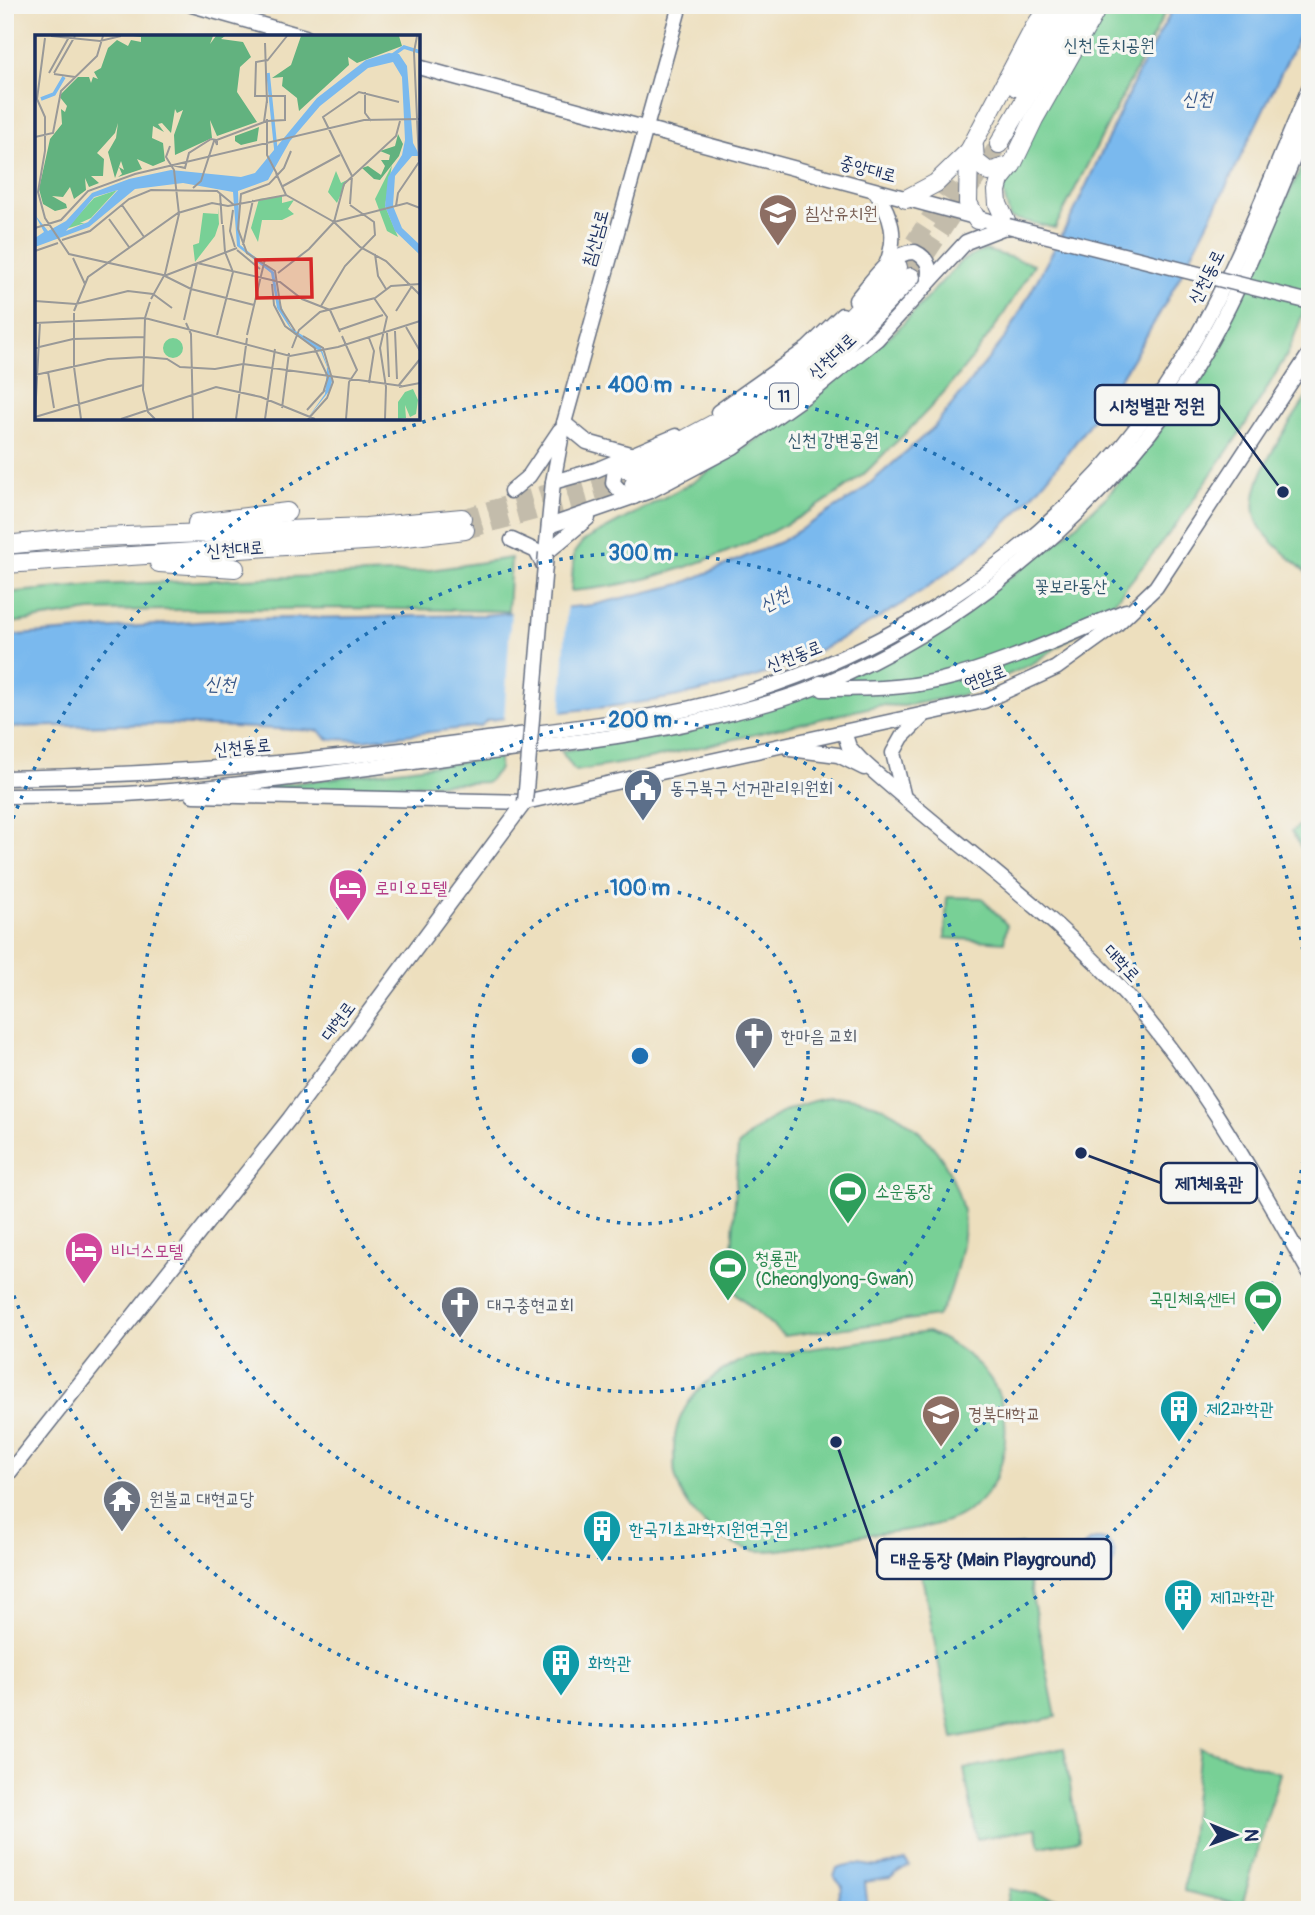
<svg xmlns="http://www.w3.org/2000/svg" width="1315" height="1915" viewBox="0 0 1315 1915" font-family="Pangolin,'Poor Story',sans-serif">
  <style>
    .green { fill: #78d096; stroke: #4a807a; stroke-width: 2 }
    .water { fill: #7ab9ee; stroke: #4a74a6; stroke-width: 2 }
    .pier { fill: #eddfbe }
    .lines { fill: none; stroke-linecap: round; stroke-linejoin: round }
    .highway-tunnel { stroke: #c3bcab; stroke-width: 18; stroke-dasharray: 18 9; stroke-linecap: butt }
    .secondary-casing { stroke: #646d80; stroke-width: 17 }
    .highway-casing { stroke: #646d80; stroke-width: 20 }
    .secondary { stroke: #fff; stroke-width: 14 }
    .highway { stroke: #fff; stroke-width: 18 }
    .secondary-bridge-casing { stroke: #646d80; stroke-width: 17; stroke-linecap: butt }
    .secondary-bridge { stroke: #fff; stroke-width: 14 }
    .ring { fill: none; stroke: #1f6fb2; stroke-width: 3.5; stroke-dasharray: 3.5 7 }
    .labels { text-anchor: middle; stroke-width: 6; stroke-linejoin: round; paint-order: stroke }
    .shield { fill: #f6f6f2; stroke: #5d6b8a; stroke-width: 2 }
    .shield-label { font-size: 16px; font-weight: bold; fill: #1b2f5e }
    .park-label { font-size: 18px; fill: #32576c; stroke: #f6f6f2 }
    .street-label { font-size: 18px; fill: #1b2f5e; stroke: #f6f6f2 }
    .education-label { font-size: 18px; fill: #785e54; stroke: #f6f6f2; text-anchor: start }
    .service-label { font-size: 18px; fill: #4e5e75; stroke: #f6f6f2; text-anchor: start }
    .hotel-label { font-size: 18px; fill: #b23c85; stroke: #f6f6f2; text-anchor: start }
    .worship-label { font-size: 18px; fill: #5b616d; stroke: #f6f6f2; text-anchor: start }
    .leisure-label { font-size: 18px; fill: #27864d; stroke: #f6f6f2; text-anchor: start }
    .culture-label { font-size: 18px; fill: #0d838f; stroke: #f6f6f2; text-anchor: start }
    .water-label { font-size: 19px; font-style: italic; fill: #385889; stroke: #f6f6f2 }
    .inset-river { fill: none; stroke: #7ab9ee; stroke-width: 3.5 }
    .inset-road { fill: none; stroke: #999998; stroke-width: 2 }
    .view { fill: #d62828; fill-opacity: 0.15; stroke: #d62828; stroke-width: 3.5 }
    .inset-edge { fill: none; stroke: #1b2f5e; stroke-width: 3.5 }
    .centre { fill: #1f6fb2; stroke: #f6f6f2; stroke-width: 3.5 }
    .ring-label { font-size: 21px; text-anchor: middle; font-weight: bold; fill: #1f6fb2; stroke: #f6f6f2; stroke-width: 6; stroke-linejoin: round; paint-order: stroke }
    .leader { fill: none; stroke: #1b2f5e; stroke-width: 2.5 }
    .callout-dot { fill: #1b2f5e; stroke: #f6f6f2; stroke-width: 2.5 }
    .callout { fill: #f6f6f2; stroke: #1b2f5e; stroke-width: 2.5 }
    .callout-label { font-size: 19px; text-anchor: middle; font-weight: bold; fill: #1b2f5e }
  </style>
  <rect width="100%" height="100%" fill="#f6f6f2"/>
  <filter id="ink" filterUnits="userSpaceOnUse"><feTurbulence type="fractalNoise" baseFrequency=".0143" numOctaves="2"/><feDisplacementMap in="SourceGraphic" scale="14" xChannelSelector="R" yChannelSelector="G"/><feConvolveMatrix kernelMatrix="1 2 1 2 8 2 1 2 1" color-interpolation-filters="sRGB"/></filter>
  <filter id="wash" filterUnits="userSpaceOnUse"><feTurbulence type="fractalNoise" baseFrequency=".00686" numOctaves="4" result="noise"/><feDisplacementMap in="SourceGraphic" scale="28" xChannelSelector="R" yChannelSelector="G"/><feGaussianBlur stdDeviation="1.57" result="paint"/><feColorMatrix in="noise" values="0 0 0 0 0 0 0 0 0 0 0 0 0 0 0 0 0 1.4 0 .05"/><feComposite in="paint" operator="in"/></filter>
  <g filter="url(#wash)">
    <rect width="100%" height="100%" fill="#eddfbe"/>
    <!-- green -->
    <g class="green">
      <polygon points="1091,5 1169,5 1055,228 1010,218 1000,180"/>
      <polygon points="1310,150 1310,294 1288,353 1242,430 1175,526 1103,616 1032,664 962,695 904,706 880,705 649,759 575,771 561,751 655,736 737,717 958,616 1063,537 1108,495 1155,438 1228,318"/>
      <path d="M985,250l49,14c-39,71 -88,132 -147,187 -9,8 -17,19 -27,26 -76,59 -193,107 -289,114l3,-38 9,-12 112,-60 97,-65 106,-87 64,-69z"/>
      <path d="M1310,392v184c-15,-14 -35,-29 -48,-46 -28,-37 28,-105 48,-138z"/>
      <polygon points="511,558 508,611 350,608 90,611 5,624 5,593 95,585 417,572"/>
      <polygon points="499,757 499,769 488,782 226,792"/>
      <polygon points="1310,819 1310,851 1304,852 1291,831"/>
      <polygon points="947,897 982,898 1007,925 1004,942 945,938"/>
      <path d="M830,1097c64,-1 115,45 131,106 6,19 1,45 -4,64 -5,19 -8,33 -20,49l-153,20 -54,-48 8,-142c30,-30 51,-40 92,-49z"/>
      <path d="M928,1332c54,24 87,60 75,123 -3,17 -13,38 -27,50 -30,25 -75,25 -111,30 -32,5 -68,15 -100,16 -39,0 -79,-36 -89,-73 -3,-8 -1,-18 -2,-26 -1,-46 33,-77 73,-94z"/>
      <polygon points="1022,1545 1056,1717 953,1738 920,1566"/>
      <polygon points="1064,1748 1079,1840 1040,1847 1036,1828 977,1839 964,1769"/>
      <polygon points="1200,1748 1280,1773 1242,1905 1184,1891"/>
      <polygon points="1010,1889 1087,1905 1086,1910 1006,1910"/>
    </g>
    <!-- water -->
    <g class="water">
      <path d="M1175,5h135v9c-83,166 -156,346 -281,485 -47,53 -115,101 -177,134 -24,12 -48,27 -73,36 -99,36 -191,39 -292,51l-6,6 -117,14 -36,-1 -9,-8 -150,-7 -164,3v-91l233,-17 248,-4 107,-10 88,-21 99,-42 78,-48 76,-67 74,-93 66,-122 65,-141z"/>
      <circle cx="1098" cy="1556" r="17"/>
      <path d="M906,1860l3,6 -19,12 -25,4 3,28h-35l10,-23 -9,-10 3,-9c14,-5 20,-5 34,-2 9,2 26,-4 35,-6z"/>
    </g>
    <!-- pier -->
    <polygon class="pier" points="567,604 561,715 504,721 511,609"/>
  </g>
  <g filter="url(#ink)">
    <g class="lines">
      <!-- highway-tunnel -->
      <g class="highway-tunnel">
        <polyline points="899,265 972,154"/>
        <polyline points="911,277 999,144"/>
        <polyline points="462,518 628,470"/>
        <polyline points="465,530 631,485"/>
      </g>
      <!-- secondary casing -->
      <g class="secondary-casing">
        <g id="secondary">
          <polyline points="192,5 305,37"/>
          <polyline points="418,67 1008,226"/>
          <path d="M876,192c16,25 22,45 10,73"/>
          <path d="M856,300c15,-17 34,-49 59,-48 15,7 16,18 12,33"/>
          <polyline points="718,412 807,349 842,315"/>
          <polyline points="564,423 587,442 633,455"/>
          <polyline points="624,462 615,469 613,483 624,495 634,497"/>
          <polyline points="553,482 596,470 676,436"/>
          <polyline points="511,491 529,476 560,430"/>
          <polyline points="549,526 650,491 733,447 818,387 877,339 966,242 1005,227"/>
          <polyline points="512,540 536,551 544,566"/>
          <polyline points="546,553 553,482 564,423 680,5"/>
          <polyline points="546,553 588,518"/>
          <path d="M820,683l3,6c40,0 79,0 118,-9 63,-15 125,-45 185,-69"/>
          <path d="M844,732l5,15 12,13c81,74 172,136 248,216 84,88 142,193 201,298"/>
          <polyline points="790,749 838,755 864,768"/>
          <path d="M5,778c151,-3 302,-15 452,-35 67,-9 134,-16 200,-28 190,-34 371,-142 487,-297 74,-99 118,-217 166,-332"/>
          <polyline points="903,794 893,753 902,737 925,714"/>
          <polyline points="193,795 525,802 984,701 1056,668 1116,625 1156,587 1310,353"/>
          <path d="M5,796c40,-1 81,0 121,-2 106,-6 213,-23 319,-36 90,-12 182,-19 270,-41 36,-9 73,-18 108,-33 134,-55 262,-160 347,-278 62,-87 99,-190 140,-288"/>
          <polyline points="5,1478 290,1118 525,802"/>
        </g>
      </g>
      <!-- highway casing -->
      <g class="highway-casing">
        <g id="highway">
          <polyline points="1016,87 1064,5"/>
          <polyline points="999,144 1080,5"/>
          <polyline points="974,147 975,161 989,172 1011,165"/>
          <polyline points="906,199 936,183 969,151"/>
          <polyline points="977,220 968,203 969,151 1034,28 1050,5"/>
          <polyline points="1008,226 998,204 997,191 1000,180 1012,165 1034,119 1099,5"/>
          <polyline points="628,470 743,408 816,354 898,267"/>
          <polyline points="634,484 747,424 824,367 911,277"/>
          <polyline points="197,523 287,512"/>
          <polyline points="5,545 74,538 366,527 462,518"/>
          <polyline points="159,563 235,568"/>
          <polyline points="5,564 380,540 465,530"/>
        </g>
      </g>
      <!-- secondary -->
      <use href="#secondary" class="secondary"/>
      <!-- highway -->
      <use href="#highway" class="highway"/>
      <!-- secondary-bridge casing -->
      <g class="secondary-bridge-casing">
        <g id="secondary-bridge">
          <polyline points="1008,226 1310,302"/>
          <polyline points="525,802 546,553"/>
        </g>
      </g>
      <!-- secondary-bridge -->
      <use href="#secondary-bridge" class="secondary-bridge"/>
    </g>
  </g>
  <!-- distance rings -->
  <g class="ring">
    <circle cx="640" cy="1056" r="168"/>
    <circle cx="640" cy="1056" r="336"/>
    <circle cx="640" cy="1056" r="503"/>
    <path d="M1310 1097A671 671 0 0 1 6 1274M6 838A671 671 0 0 1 1310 1015"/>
  </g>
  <!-- icons -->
  <defs>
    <g id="school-pin" transform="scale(2.0125)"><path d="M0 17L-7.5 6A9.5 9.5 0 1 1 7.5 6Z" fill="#8d6e63" stroke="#f6f6f2"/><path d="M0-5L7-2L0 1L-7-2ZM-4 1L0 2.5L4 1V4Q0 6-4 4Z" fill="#fff"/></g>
    <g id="civic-pin" transform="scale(2.0125)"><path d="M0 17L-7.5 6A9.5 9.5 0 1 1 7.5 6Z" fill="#5c6f8a" stroke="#f6f6f2"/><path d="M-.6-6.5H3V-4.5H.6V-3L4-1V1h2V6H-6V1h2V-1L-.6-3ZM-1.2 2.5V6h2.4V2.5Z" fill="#fff"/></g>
    <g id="hotel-pin" transform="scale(2.0125)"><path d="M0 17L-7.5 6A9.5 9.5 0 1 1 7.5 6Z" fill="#d1479c" stroke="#f6f6f2"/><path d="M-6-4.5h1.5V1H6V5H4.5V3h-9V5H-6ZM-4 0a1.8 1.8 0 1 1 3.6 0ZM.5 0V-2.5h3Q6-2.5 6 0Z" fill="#fff"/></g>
    <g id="church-pin" transform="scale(2.0125)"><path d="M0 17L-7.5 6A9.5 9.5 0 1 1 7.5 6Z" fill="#6b7280" stroke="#f6f6f2"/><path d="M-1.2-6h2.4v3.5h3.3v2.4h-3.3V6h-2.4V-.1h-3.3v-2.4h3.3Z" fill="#fff"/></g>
    <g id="stadium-pin" transform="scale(2.0125)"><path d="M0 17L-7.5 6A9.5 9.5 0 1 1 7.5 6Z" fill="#2e9e5b" stroke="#f6f6f2"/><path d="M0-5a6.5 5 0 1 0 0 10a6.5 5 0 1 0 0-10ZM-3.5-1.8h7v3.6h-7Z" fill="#fff"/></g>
    <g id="building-pin" transform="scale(2.0125)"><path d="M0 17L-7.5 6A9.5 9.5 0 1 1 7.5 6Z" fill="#0f9aa8" stroke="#f6f6f2"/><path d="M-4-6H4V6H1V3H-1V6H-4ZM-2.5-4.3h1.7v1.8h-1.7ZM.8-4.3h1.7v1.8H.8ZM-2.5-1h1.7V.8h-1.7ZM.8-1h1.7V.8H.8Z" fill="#fff"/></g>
    <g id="university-pin" transform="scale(2.0125)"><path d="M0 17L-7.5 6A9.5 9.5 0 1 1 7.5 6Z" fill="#8d6e63" stroke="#f6f6f2"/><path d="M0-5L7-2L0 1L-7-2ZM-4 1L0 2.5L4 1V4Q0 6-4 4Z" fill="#fff"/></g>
    <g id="temple-pin" transform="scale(2.0125)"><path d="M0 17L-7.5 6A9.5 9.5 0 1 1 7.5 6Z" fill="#6b7280" stroke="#f6f6f2"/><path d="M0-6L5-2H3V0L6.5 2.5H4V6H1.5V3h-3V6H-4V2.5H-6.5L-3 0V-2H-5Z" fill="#fff"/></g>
  </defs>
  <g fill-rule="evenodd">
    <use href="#school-pin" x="778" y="213"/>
    <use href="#civic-pin" x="643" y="788"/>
    <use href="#hotel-pin" x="348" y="888"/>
    <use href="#church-pin" x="754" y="1036"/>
    <use href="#stadium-pin" x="848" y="1191"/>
    <use href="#hotel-pin" x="84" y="1251"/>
    <use href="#stadium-pin" x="728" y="1268"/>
    <use href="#stadium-pin" x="1263" y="1299"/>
    <use href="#church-pin" x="460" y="1305"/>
    <use href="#building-pin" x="1179" y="1409"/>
    <use href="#university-pin" x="941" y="1414"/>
    <use href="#temple-pin" x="122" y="1499"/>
    <use href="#building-pin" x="602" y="1529"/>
    <use href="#building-pin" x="1183" y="1598"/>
    <use href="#building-pin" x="561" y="1663"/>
  </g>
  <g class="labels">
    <!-- shield labels -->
    <rect class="shield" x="770" y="383.5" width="28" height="25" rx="5"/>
    <g class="shield-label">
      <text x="784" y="402">11</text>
    </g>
    <!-- park labels -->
    <g class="park-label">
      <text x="1109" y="51">신천 둔치공원</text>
      <text x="833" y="446">신천 강변공원</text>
      <text x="1071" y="592">꽃보라동산</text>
    </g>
    <!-- street labels -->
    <g class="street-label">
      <text transform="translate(868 169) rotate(15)" y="6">중앙대로</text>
      <text transform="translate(595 238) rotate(-75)" y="6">침산남로</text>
      <text transform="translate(1206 277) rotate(-63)" y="6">신천동로</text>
      <text transform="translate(832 356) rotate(-43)" y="6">신천대로</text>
      <text transform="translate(235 549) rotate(-4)" y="6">신천대로</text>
      <text transform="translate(794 656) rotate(-21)" y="6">신천동로</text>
      <text transform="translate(985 677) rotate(-20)" y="6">연암로</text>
      <text transform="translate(242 747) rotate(-5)" y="6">신천동로</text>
      <text transform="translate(1122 963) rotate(47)" y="6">대학로</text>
      <text transform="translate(338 1021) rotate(-53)" y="6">대현로</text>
    </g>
    <!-- education labels -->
    <g class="education-label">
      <text x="805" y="219">침산유치원</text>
      <text x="968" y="1420">경북대학교</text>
    </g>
    <!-- service labels -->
    <g class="service-label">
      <text x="670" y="794">동구북구 선거관리위원회</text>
    </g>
    <!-- hotel labels -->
    <g class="hotel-label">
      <text x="375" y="894">로미오모텔</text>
      <text x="111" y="1257">비너스모텔</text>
    </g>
    <!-- worship labels -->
    <g class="worship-label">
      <text x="781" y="1042">한마음 교회</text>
      <text x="487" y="1311">대구충현교회</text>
      <text x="149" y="1505">원불교 대현교당</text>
    </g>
    <!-- leisure labels -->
    <g class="leisure-label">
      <text x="875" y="1197">소운동장</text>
      <text x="755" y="1264">청룡관<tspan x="755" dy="21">(Cheonglyong-Gwan)</tspan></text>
      <text x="1236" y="1305" text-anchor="end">국민체육센터</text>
    </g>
    <!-- culture labels -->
    <g class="culture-label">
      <text x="1206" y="1415">제2과학관</text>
      <text x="629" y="1535">한국기초과학지원연구원</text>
      <text x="1210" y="1604">제1과학관</text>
      <text x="588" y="1669">화학관</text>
    </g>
    <!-- water labels -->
    <g class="water-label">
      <text x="1197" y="105">신천</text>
      <text transform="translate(774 599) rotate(-28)" y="7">신천</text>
      <text transform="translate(220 683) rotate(2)" y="7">신천</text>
    </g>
  </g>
  <!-- overview -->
  <g transform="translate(35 35)">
    <rect width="385" height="385" fill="#eddfbe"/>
    <path d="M357,130l-7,41 13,31 -11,-6 -12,-32zM301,136l5,12 6,-3 -10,23 -9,-11zM82,155l-26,28 -11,5h5l-19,6 28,-31zM247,161v7l12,-3 -6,9 6,5 -12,6h-20l-4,22 -7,-14 8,-29zM183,172l1,17 -4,12 -20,26 -2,-17 6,-2 4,-30 15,1zM128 313a10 10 0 1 1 20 0a10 10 0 1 1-20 0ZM378,354l5,11 -2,14 -6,3 -5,-12 1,13 -8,1v-17l7,-10z" fill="#78d096"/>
    <path d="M98,1h80l-3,8 6,-8h9l-4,3 22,3 8,15 -11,10 -3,25 20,30 -40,14 -7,-16 2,18 -37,17 -1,-20 9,-25 -6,3 -2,-4 -4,24 -9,-10 -4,1 6,8 -11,-6 -1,12 11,5 2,18 -12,5 -16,-7 5,10 -24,8 4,-3 -3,-7 5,3 -3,-9 -6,17 -7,-26 8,-14 2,-15 -3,10 -18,20 7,6 -1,17h-12l8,7 -10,4 -4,-9 1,12 -12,9 -4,-12 -7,10 -11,-1 14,8 1,4 -12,3 -12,-7 -4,-15 11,-50 12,-15 -1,-15 4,3 2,-6 -8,-10 19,-19h11l2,6 2,-6 5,2 -4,-7 7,-4 7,-20 9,-8 11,6 3,-6 10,2v-5zM266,1h98l3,10 -45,17 -9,-6 1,8 -50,46 -2,-13 -15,-12 1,-9 -11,1 19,-13zM224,92l-2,14 -16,4 -6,-4v-5zM363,99l5,10 -4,12 -19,24 -6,-1 -12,-11 6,-2 13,9 4,-9 -4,-6h8l1,-5 -10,-4 15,-5z" fill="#62b27f"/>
    <path d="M354,18l10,1 8,12 6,77 7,13h-8l-17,20 -2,30 9,22 18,17v10l-25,-24 -10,-25 3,-29 14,-22 3,-15 -3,-63 -9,-15 -25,6 -48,38 -30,35 -22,39 -30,11 2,54 34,27 4,27 13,29 30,19 11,34 -2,9 -23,29 18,-25 2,-27 -6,-15 -27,-18 -17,-26 -6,-35 -34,-27 -4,-54 -50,-9 -48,6 -46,38 -54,20v-9l9,-6 -9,-17 13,16 18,-10 26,-28 37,-14 42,-9 70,7 14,-4 62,-75 49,-38zM83,155l-30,32 -22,9 28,-34z" fill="#7ab9ee" fill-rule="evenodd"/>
    <path class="inset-river" d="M355,22l14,-10 16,5M233,38l8,78M6,64l13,-5 10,-17"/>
    <path class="inset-road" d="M16,1l49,5 21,-5M10,3l-8,61 8,18v34l-7,41 7,26 24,36 94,21 28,14 63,16M230,8l2,60M232,26l20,-25M14,38l20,-36M19,38l21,-37M19,39l21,3M330,57v21l6,8M232,84v36l11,21M232,86l18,-1v-24h-30l1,-34 11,-2M229,87l3,-22M0,102l18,-4 8,-42 36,-35 6,-20M256,116l-7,17 -15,16 -28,10 -3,35 9,24 28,18 6,38 14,22M137,130l13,3 4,-15 22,-14 6,1v5l-2,-5M241,138l10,22M317,141l-29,-59 36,-25 40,10M248,151l57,-31M158,153l8,-7 13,-40 53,-20M185,158l2,31M315,169l2,-28M87,170l22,32M361,171l2,-13 21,-31 -5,-110 3,-16M198,175l-3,21 5,16M74,184l20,28M299,187l10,-38 52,-48 4,-15M299,187l73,-19 13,5M0,193l26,-8 27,-29 47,-17 229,-54 56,-1M27,205l28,-9 39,-32 22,-9 66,1 17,14M208,210l10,-45M202,215l23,19M0,216l23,-8M340,219l3,22 8,13M38,223l12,26M162,228l83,19 22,17 28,11M243,238l31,-24 25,-27M129,241l73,-28M237,249l2,21 11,21 31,23M339,263l13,19 -7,31 6,39 -1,32M116,264l14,-25 14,-60 -5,-44 -8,-13 4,-11M0,266l41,3 52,-13 25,3 19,14M115,267l-5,16 -2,72 5,22 7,7M286,271l24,-40 30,-31 -1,-13 -24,-17M295,275l10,22M39,276l14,-34 90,-64 34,-10 16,3 58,-11 48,27 26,25 26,14 34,34M361,276l16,-25M39,278v54l7,52M149,285l13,-57M0,288l110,-5 145,38 48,-9 82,-26M151,288l5,11 2,85M371,292l14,24M304,295l44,-15M360,296l2,48M352,298l2,44M182,300l16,-63 -8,-20 -2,-27M212,300l18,-76M268,301l20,12 10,34 -6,16 -19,21M307,301l15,34 -8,12 -3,37M279,312l14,30 -5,16M0,313l38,-9 71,-2M257,313l7,-18 21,-18 55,-14 16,-12 29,-2M13,337l6,36M0,340l73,-16 36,-2 23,2 13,8 35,2 28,-5 159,22M334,348l5,-32 -5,-13M364,350l21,-26M364,352l21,-4M247,373l7,-55M272,375l18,-20M0,381l5,-94M0,382l108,-32M86,384l95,-32 45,10 54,22M201,384l11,-81M230,384l10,-70"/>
    <path class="view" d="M276,224l1,38 -55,1 -1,-38z"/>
    <rect width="385" height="385" class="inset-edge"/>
  </g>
  <circle cx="640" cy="1056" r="10" class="centre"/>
  <g class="ring-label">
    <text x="640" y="392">400 m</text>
    <text x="640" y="560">300 m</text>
    <text x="640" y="727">200 m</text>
    <text x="640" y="895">100 m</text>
  </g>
  <!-- callouts -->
  <path class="leader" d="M1283 492L1219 405M1081 1153L1161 1183M836 1442L877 1559"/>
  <g class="callout-dot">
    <circle cx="1283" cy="492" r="7"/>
    <circle cx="1081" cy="1153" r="7"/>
    <circle cx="836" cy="1442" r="7"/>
  </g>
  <g class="callout">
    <rect x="1095" y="385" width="124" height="40" rx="7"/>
    <rect x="1161" y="1163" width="96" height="40" rx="7"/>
    <rect x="877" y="1539" width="234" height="40" rx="7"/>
  </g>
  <g class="callout-label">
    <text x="1157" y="412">시청별관 정원</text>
    <text x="1209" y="1190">제1체육관</text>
    <text x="994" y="1566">대운동장 (Main Playground)</text>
  </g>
  <!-- margin -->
  <rect width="1315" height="1915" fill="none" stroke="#f6f6f2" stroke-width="28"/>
  <!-- north arrow -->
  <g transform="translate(1235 1835) rotate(91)" stroke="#f6f6f2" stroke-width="5" paint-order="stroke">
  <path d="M0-5L12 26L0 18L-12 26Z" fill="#1b2f5e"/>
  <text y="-10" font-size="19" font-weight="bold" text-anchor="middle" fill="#1b2f5e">N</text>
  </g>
</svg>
